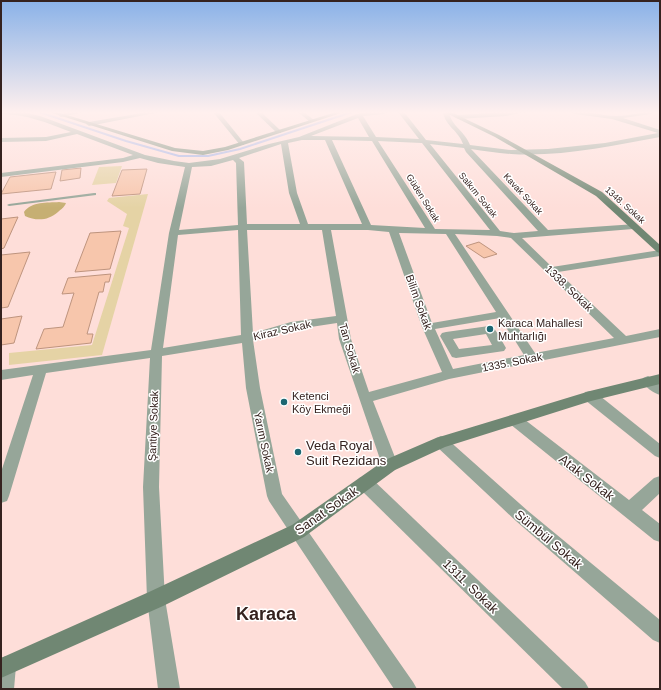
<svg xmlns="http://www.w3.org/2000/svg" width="661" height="690" viewBox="0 0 661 690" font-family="Arial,sans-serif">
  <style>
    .green { fill: #e5d3a5 }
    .forest { fill: #c6af73 }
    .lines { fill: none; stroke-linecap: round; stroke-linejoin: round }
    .stream { stroke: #9db0e8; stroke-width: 2 }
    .building { fill: #f7c6ac; stroke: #be947e }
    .lane { fill: #96a699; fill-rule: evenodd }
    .street { fill: #96a699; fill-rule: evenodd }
    .secondary { fill: #708773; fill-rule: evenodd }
    .poi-dot { fill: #1d6772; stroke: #fff; stroke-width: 1.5 }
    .labels { text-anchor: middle; stroke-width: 3; stroke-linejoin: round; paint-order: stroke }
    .far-street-label { font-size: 9px; fill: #35221f; stroke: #fff }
    .street-label { font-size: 11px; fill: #35221f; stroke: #fff }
    .poi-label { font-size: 11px; fill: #35221f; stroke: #fff; text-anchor: start }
    .near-poi-label { font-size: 13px; fill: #35221f; stroke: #fff; text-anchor: start }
    .near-street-label { font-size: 13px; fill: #35221f; stroke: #fff }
    .near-district-label { font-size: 18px; font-weight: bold; fill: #35221f; stroke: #fff }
  </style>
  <rect width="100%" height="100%" fill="#feded9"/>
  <!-- green -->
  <g class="green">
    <polygon points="122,166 116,183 92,185 99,167"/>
    <polygon points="148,194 102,355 9,365 9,353 92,345 129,228 123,226 127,214 107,201 109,198"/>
  </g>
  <!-- forest -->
  <path class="forest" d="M59,202l7,1c-2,5 -5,6 -8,9 -10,9 -22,9 -33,4l-1,-4c8,-11 23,-9 35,-10z"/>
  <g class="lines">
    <!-- stream -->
    <polyline class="stream" points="39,112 126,141 179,156 208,156 240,149 352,112"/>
  </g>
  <!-- building -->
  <g class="building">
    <polygon points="81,168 80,178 60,181 62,170"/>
    <polygon points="147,169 140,194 112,196 122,170"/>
    <polygon points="56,172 51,189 1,194 10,177"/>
    <polygon points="18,217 4,248 1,249 1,219"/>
    <polygon points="121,231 110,269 75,272 90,233"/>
    <polygon points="479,242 497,254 484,258 466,246"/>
    <polygon points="30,252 8,307 1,308 1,255"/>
    <polygon points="111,274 109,282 105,282 103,292 99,292 87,334 93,334 91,343 36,349 44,329 63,327 74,293 62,294 68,278"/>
    <polygon points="22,316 14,343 1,345 1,319"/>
  </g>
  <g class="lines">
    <!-- lane -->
    <polygon class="lane" points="94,193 96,193 96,195 9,206 7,205 9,204"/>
    <!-- street -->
    <g class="street">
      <path d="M1,112h21l18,4 105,39 29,6 15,2 31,-4 49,-15 30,-7 58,-23 11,-2h19l-3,2 -21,2 13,21 43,2 -21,-27h6l22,28 37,4c-4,-13 -18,-18 -20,-32h6c2,14 16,19 21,33l41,5 37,-1 57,-6 53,-10 -46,-14 -37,-5 -3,-2c15,-1 30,4 44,4 12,0 25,-4 38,-4l-3,2 -28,4 37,12v7c-48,9 -100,20 -149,17 -14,-1 -27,-3 -40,-5l77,81 88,-6 1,2 -4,3 -111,9 30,29 108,-17v6l-102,16 68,64 34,-7v8l-211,42 -76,22 25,64 -3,5 -5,1 -5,-1 -3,-5 -43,-126 -2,-16 -46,7 -38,10 7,48 22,106 131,188 4,7h-23l-125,-188 -2,-5 -21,-108 -4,-45 -80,13 -3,131 6,112 15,90h-22l-11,-90 -4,-112 7,-129 -104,15 -37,123 -2,5 -6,2v-31l32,-97 -32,5v-10l150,-20 18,-117 16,-66 -27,-4 -18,-5 -17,4 -122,15v-4l122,-15 10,-3 -56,-21 -31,7 -45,1v-4l45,-1 25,-5c-23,-9 -45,-18 -70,-18zM358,118l11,19 -58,-1zM302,140h23l37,84h-54l-11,-31 -9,-50zM332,140l40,1 53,87 -54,-3zM378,141l44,2 68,87 -55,-1zM281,144l8,49 11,31h-53l-3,-62 -5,-4zM430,144l34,4 2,4 72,79 -24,2 -14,-2zM233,160l3,3 2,62 -59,5 13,-63 19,-1zM238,230l3,105 -78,13 15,-113zM247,230h75l14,86 -45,6 -38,11zM331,230h37l21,2 33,95 20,45 -73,20 -18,-53zM399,233l47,1 50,78 -64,11zM455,234l42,2 14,2 103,100 -79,15zM500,318l9,14 -11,2 -5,-7 -4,-1 -43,6 -4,1 -2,3 12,21 4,1 48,-7 2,-3 -4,-7 12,-2 10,16 -71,14 -18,-40zM486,334l6,11 -33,4 -6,-10z"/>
      <polygon points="71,112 84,112 61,117 58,115"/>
      <polygon points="148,112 160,112 89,126 86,124 89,122"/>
      <polygon points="213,112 219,112 244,143 244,145 240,145"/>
      <polygon points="255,112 261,112 281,131 281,133 277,133"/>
      <polygon points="298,112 304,112 315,121 310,122"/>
      <polygon points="510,112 525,112 506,116 458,119 455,117 458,115"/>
      <path d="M648,376l12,7v12c-7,-2 -15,-8 -18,-14l1,-3z"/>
      <polygon points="590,391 595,392 660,444 660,458 655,456 585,400 583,396 585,392"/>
      <polygon points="515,415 520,416 629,500 654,478 660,476 660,493 642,510 660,524 660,542 654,540 510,424 508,420 510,416"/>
      <polygon points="441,436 446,438 528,511 660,620 660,643 653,640 516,521 436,446 434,442 436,438"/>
      <polygon points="365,476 371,478 585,682 589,689 563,689 359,488 357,483 359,478"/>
      <polygon points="6,656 13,659 16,666 14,689 1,689 1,658"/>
    </g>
    <!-- secondary -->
    <g class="secondary">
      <polygon points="49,112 57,112 175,148 203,151 225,147 336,112 344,112 228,150 203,155 172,151"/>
      <polygon points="444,112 451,112 499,135 602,192 660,245 660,253 657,252 596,196 495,137"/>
      <polygon points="660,374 660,384 591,401 445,447 395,470 304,537 163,606 1,678 1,658 149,592 292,525 385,460 436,438 590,391"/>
    </g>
  </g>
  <!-- sky -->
  <linearGradient id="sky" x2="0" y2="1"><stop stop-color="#8ab2e8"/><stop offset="0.54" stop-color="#fff0ee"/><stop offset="1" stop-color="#fff0ee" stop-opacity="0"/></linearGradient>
  <rect width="661" height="208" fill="url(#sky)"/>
  <!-- markers -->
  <g class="poi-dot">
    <circle cx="490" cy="329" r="4"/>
    <circle cx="284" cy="402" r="4"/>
    <circle cx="298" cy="452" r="4"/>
  </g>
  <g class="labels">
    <!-- far-street labels -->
    <g class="far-street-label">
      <text transform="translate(523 194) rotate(47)" y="3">Kavak Sokak</text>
      <text transform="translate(478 195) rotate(51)" y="3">Salkım Sokak</text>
      <text transform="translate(423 198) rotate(58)" y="3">Güden Sokak</text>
      <text transform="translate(625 205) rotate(42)" y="3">1348. Sokak</text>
    </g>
    <!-- street labels -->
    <g class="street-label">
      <text transform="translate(569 288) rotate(44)" y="4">1338. Sokak</text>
      <text transform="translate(419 302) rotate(70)" y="4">Bilim Sokak</text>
      <text transform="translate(282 330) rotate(-13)" y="4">Kiraz Sokak</text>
      <text transform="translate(350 348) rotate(74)" y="4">Tan Sokak</text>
      <text transform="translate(512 362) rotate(-11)" y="4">1335. Sokak</text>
      <text transform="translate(153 426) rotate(-88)" y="4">Şantiye Sokak</text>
      <text transform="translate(264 442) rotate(78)" y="4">Yarım Sokak</text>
    </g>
    <!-- poi labels -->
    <g class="poi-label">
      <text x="498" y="327">Karaca Mahallesi<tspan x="498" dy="13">Muhtarlığı</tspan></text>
      <text x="292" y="400">Ketenci<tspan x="292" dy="13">Köy Ekmeği</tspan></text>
    </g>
    <!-- near-poi labels -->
    <g class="near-poi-label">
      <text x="306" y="450">Veda Royal<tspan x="306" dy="15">Suit Rezidans</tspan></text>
    </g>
    <!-- near-street labels -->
    <g class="near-street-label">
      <text transform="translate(587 477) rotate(38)" y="5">Atak Sokak</text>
      <text transform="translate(326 510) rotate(-35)" y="5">Sanat Sokak</text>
      <text transform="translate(549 539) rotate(40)" y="5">Sümbül Sokak</text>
      <text transform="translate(471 586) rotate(44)" y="5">1311. Sokak</text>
    </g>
    <!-- near-district labels -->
    <g class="near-district-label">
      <text x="266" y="620">Karaca</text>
    </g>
  </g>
  <!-- border -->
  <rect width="661" height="690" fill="none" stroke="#35221f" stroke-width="4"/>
</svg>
